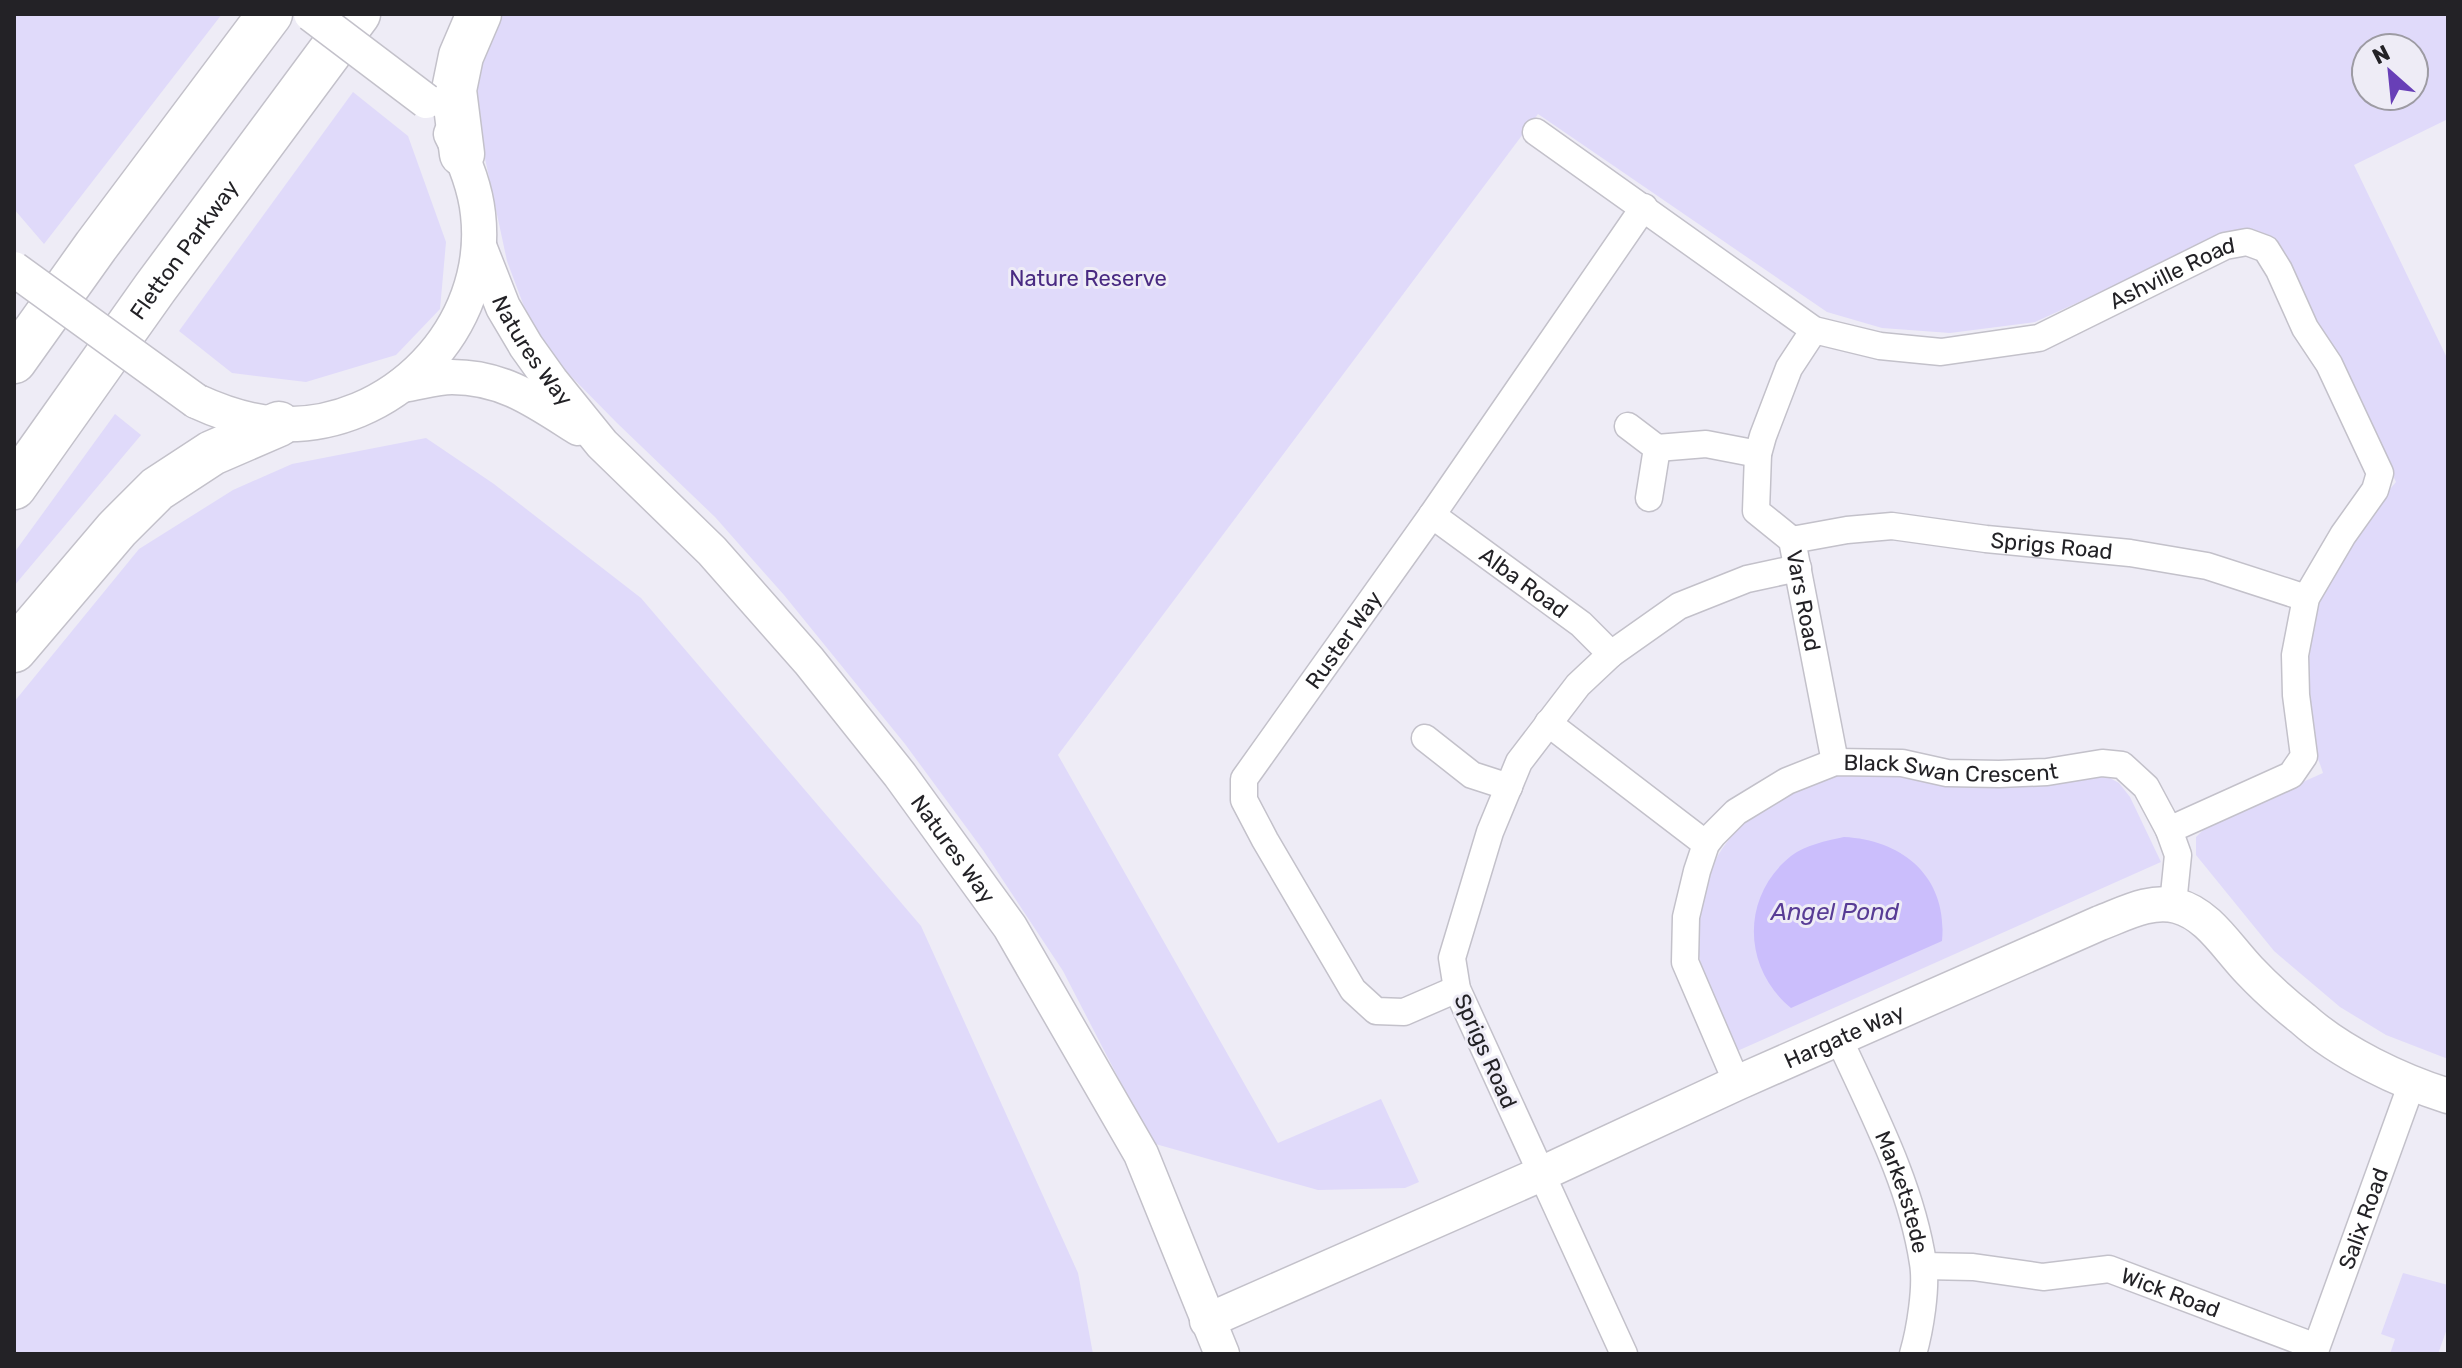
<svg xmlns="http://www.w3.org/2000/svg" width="2462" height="1368" viewBox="0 0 2462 1368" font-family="Rubik,sans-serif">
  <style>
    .green { fill: #e0dafa; fill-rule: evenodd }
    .water { fill: #cbbefc }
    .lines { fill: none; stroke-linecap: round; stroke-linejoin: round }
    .minor-casing { stroke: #c3c1ca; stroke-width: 29 }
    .tertiary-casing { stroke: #c3c1ca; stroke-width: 37 }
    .trunk-casing { stroke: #c3c1ca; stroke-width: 47 }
    .minor { stroke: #fff; stroke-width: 26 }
    .tertiary { stroke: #fff; stroke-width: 34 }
    .trunk { stroke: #fff; stroke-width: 44 }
    .tertiary-bridge-casing { stroke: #c3c1ca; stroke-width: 37; stroke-linecap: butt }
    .tertiary-bridge { stroke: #fff; stroke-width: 34 }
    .labels { text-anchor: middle; stroke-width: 6; stroke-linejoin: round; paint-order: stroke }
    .street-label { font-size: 22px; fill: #232226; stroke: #eeecf6 }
    .park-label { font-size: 22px; fill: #492a82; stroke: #eeecf6 }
    .water-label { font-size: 24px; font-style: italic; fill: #583c95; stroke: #eeecf6 }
  </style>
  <rect width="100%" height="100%" fill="#eeecf6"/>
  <!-- green -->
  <g class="green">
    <polygon points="14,14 222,14 44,244 14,209"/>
    <path d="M493,14h1955v105l-94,46 94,195v699l-62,-24 -46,-28 -66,-56 -78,-96v-18l13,-13 114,-51c-4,-13 -11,-27 -13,-41 -7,-58 0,-114 24,-167 15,-31 41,-58 62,-83l-57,-119 -18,-29 -42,-89 -7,-7 -23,-8 -34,10 -180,82 -85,11 -68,-5 -55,-16 -289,-198 -480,641 220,388 103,-44 38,83 -14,6 -87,2 -166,-47 -89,-172 -80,-121 -78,-106 -121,-149 -69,-78 -98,-94 -62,-63 -27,-43 -21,-56 -35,-163zM2366,48h48v48h-48z"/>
    <polygon points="353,92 408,136 446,242 440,309 396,355 306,382 232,373 179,331"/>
    <polygon points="115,414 141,435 14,586 14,553"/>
    <polygon points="426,438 494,484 641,598 921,926 1078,1273 1093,1354 14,1354 14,702 139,549 233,490 292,464"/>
    <path d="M1858,774l57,4 193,-1 11,6 11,14 31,65 -426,190c-15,-36 -34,-71 -38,-111 -1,-17 2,-32 6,-48 13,-50 42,-76 85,-99 9,-5 18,-12 28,-15 12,-4 29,-4 42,-5z"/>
    <polygon points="2403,1273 2448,1285 2448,1326 2438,1354 2390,1354 2395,1339 2381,1334"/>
  </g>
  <!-- water -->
  <path class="water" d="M1844,837c60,3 104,41 98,104l-151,67c-49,-40 -50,-112 0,-152 14,-11 35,-15 53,-19z"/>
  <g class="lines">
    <!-- minor casing -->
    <g class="minor-casing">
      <g id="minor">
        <path id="s1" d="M1536,132l278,198 66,16 61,6 98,-14 186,-92 22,-4 19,7 13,21 26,58 24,36 51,109 -5,17 -32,45 -37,63 -11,57 1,40 8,61 -13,19 -122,55"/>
        <path id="s2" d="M1814,330l-25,38 -26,68 -5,18 -2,57 36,29 43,222"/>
        <polyline points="1628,426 1657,448 1649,498"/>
        <polyline points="1657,448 1706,444 1758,454"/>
        <path id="s3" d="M1432,515l149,109 30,30"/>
        <path id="s4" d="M1792,540l55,-10 45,-4 94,13 144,14 77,13 99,32"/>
        <polyline points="1548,723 1706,844"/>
        <polyline points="1425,738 1472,775 1509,787"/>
        <path id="s5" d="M1457,989l-53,23 -28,-1 -23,-21 -88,-150 -21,-40v-21l188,-264 212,-308"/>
        <path id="s6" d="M1839,1039c33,72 72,145 84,224 4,24 -3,67 -10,91"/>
        <path id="s7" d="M1737,1083l-52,-121 1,-45 11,-46 9,-27 7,-9 23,-23 51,-31 48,-19 67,1 45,10 52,1 48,-2 55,-9 20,2 24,22 23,43 9,25 -5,49"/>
        <path id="s8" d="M1924,1266l49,1 70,10 66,-8 207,78"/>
        <polyline points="1624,1354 1457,989 1452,958 1490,832 1519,762 1578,685 1611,654 1679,606 1747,579 1798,568"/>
        <path id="s9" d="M2314,1354l98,-271"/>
      </g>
    </g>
    <!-- tertiary casing -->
    <g class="tertiary-casing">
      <g id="tertiary">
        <path id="s10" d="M479,246l24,61 23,39 25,35 51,63 110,107 97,110 91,114 110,152 131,227 81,200"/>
        <path d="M402,385c16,-2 34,-8 50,-8 52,0 85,25 126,51"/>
        <path d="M196,401c26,12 52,21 82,23 113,6 213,-96 200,-210 -3,-29 -14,-55 -27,-80"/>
        <path id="s11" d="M1207,1321l334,-147 196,-91 363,-160c24,-9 51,-24 77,-17 31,8 50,41 72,64 16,17 35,34 54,49 38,34 97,62 145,77"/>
      </g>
    </g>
    <!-- trunk casing -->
    <g class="trunk-casing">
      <g id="trunk">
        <polyline points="462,154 454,90 461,56 479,14"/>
        <polyline points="14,361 96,246 270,14"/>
        <path id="s12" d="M14,487l141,-199 203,-274"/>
        <polyline points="14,650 117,529 157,489 212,453 279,424"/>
      </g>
    </g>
    <!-- minor -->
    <use href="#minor" class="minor"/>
    <!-- tertiary -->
    <use href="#tertiary" class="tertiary"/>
    <!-- trunk -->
    <use href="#trunk" class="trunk"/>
    <!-- tertiary-bridge casing -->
    <g class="tertiary-bridge-casing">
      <g id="tertiary-bridge">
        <polyline points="311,14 426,101"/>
        <polyline points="14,269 196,401"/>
      </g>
    </g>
    <!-- tertiary-bridge -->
    <use href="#tertiary-bridge" class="tertiary-bridge"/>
  </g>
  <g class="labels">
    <!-- street labels -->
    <g class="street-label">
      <text dy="8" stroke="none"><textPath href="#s12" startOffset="292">Fletton Parkway</textPath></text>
      <text dy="8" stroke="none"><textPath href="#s1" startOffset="718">Ashville Road</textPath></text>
      <text dy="8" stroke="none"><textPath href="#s10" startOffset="118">Natures Way</textPath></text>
      <text dy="8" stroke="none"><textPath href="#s4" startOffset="262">Sprigs Road</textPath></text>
      <text dy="8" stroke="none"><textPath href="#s3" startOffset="114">Alba Road</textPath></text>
      <text dy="8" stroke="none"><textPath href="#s2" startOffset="302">Vars Road</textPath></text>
      <text dy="8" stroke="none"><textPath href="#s5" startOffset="528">Ruster Way</textPath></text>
      <text dy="8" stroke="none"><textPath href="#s7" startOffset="524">Black Swan Crescent</textPath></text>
      <text dy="8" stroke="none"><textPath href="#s10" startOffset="772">Natures Way</textPath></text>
      <text dy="8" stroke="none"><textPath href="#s11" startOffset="698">Hargate Way</textPath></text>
      <text transform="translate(1486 1051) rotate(66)" y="8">Sprigs Road</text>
      <text dy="8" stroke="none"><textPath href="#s6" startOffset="166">Marketstede</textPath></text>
      <text dy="8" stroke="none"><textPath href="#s9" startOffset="144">Salix Road</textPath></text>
      <text dy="8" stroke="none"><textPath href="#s8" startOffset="252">Wick Road</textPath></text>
    </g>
    <!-- park labels -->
    <g class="park-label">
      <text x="1088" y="286">Nature Reserve</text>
    </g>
    <!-- water labels -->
    <g class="water-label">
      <text x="1835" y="920">Angel Pond</text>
    </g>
  </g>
  <!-- border -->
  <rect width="2462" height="1368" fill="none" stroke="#232226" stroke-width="32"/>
  <!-- north arrow -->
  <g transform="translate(2390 72) rotate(333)"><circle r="38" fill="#eeecf6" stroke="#9d9ba3" stroke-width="2"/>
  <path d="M0-6L14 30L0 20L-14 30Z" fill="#683fb7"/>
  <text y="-12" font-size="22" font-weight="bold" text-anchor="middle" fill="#232226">N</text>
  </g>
</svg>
